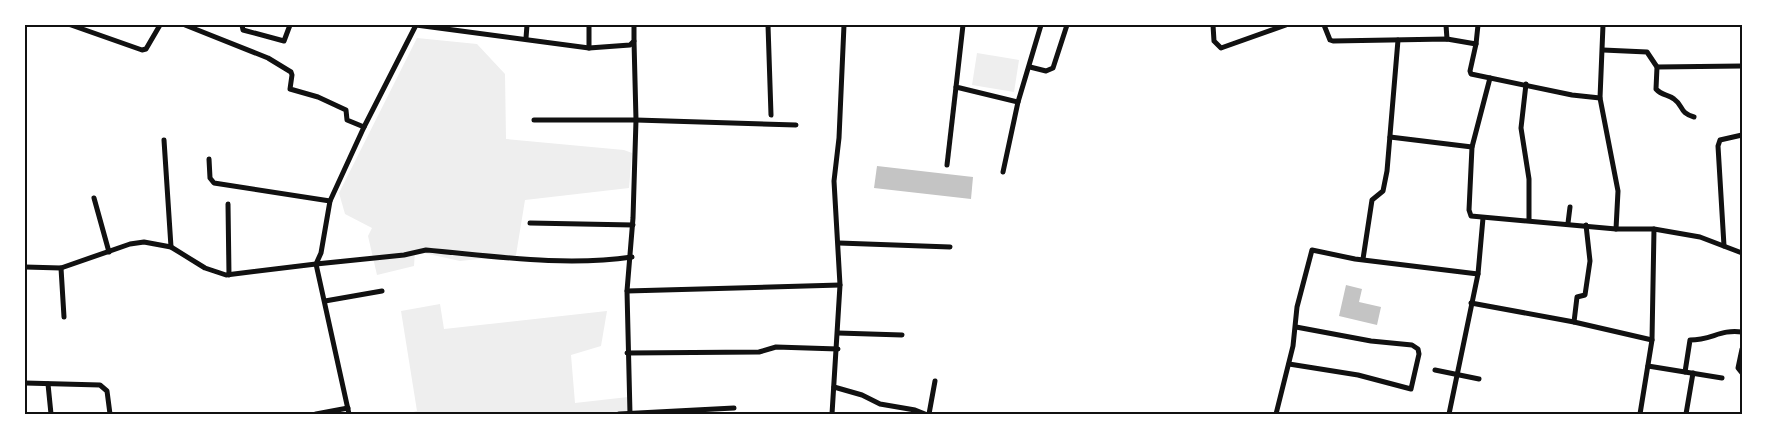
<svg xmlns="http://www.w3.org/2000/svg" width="1767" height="439" viewBox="0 0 1767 439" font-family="'Crimson Pro',serif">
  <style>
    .green { fill: #eee }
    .building { fill: #c4c4c4 }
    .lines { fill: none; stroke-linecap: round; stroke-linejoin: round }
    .minor { stroke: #111; stroke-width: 5 }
    .neatline { fill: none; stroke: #111; stroke-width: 2 }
  </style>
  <rect width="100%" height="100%" fill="#fff"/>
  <!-- green -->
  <g class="green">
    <polygon points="417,38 477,44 505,74 506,139 624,150 632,153 629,188 525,200 516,255 460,261 415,251 414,266 377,275 368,236 372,228 345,214 339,193"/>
    <polygon points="977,53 1019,60 1014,92 972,85"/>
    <polygon points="440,304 444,329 607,311 601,346 571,355 575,403 628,397 628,414 405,414 417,411 401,311"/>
  </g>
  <!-- building -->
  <g class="building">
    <polygon points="877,166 973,177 971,199 874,188"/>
    <polygon points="1346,285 1362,289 1359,302 1381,307 1377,325 1339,316"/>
  </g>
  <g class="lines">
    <!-- minor -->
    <g class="minor">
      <polyline points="71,25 142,50 146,49 160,25"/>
      <polyline points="185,25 268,58 291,72 292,75 290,89 318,97 346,110 347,120 364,127"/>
      <polyline points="242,25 243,30 284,41 290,25"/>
      <polyline points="416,25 589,48 630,45 634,41 634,25"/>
      <polyline points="589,25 589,48"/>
      <polyline points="768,25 771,115"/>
      <polyline points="963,25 956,87 1018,102"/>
      <polyline points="1213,25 1214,41 1221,48 1286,25"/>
      <polyline points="1324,25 1330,40 1333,41 1447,39 1476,44"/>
      <polyline points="1446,25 1447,39"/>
      <polyline points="1478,25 1476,44 1470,71 1471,74 1572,95 1600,98"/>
      <polyline points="1603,25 1600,98 1618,191 1616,229"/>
      <polyline points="526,38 527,25"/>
      <path d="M1603,50l44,2 10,15 -1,22c6,7 12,5 18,10 10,7 5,14 20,18"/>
      <polyline points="1030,67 1046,71 1053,68 1067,25"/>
      <polyline points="1657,67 1742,66"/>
      <polyline points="1490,78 1472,147 1469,210 1471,216 1616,229 1654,229 1700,237 1742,253"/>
      <polyline points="1526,84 1521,128 1529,179 1529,220"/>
      <polyline points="534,120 636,120 796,125"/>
      <polyline points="1390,137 1472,147"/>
      <polyline points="164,140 171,247"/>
      <polyline points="209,159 210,178 214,183 330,201"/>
      <polyline points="947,165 956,87"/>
      <polyline points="1003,172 1018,102 1041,25"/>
      <polyline points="94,198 109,252"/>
      <polyline points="228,204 229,275"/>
      <polyline points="530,223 633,225"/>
      <polyline points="1568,223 1570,207"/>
      <polyline points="839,243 950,247"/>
      <polyline points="1724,246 1718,146 1720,140 1742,135"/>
      <polyline points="1363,259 1372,200 1383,191 1387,171 1398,40"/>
      <polyline points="25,267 61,268 130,244 144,242 171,247 205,268 226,275 316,264 321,253 330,201 364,127 416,25"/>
      <polyline points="61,268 64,317"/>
      <polyline points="627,291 840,285"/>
      <polyline points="325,301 382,291"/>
      <polyline points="1471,303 1574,322 1652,340"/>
      <polyline points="1574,322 1577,297 1585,295 1590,261 1586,225"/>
      <polyline points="838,333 902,335"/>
      <polyline points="1742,349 1738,368 1742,373"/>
      <polyline points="627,353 759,352 776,347 838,349"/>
      <polyline points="1289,364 1358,375 1411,389 1419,354 1418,349 1412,345 1371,341 1296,327"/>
      <polyline points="1648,366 1722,378"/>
      <polyline points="1435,370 1479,379"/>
      <path d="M1685,372l5,-32c22,0 30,-11 52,-8"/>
      <polyline points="25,383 100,385 107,391 110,414"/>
      <polyline points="48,384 51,414"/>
      <polyline points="834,387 862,395 880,404 915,410 925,414"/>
      <polyline points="316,414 348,408"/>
      <path d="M349,414l-33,-150 88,-9 22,-5c68,6 138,17 206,7"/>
      <polyline points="619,414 734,408"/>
      <polyline points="630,414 627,291 633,218 636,120 634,41"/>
      <polyline points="832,414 840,285 834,181 839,138 844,25"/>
      <polyline points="929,414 935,381"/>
      <polyline points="1276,414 1293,346 1297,307 1312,250 1355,259 1478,274"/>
      <polyline points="1449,414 1478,274 1483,218"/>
      <polyline points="1640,414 1652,340 1654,229"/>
      <polyline points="1686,414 1693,373"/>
    </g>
  </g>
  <!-- border -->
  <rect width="1767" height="439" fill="none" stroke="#ffffff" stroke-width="52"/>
  <rect x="26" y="26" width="1715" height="387" class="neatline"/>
</svg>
